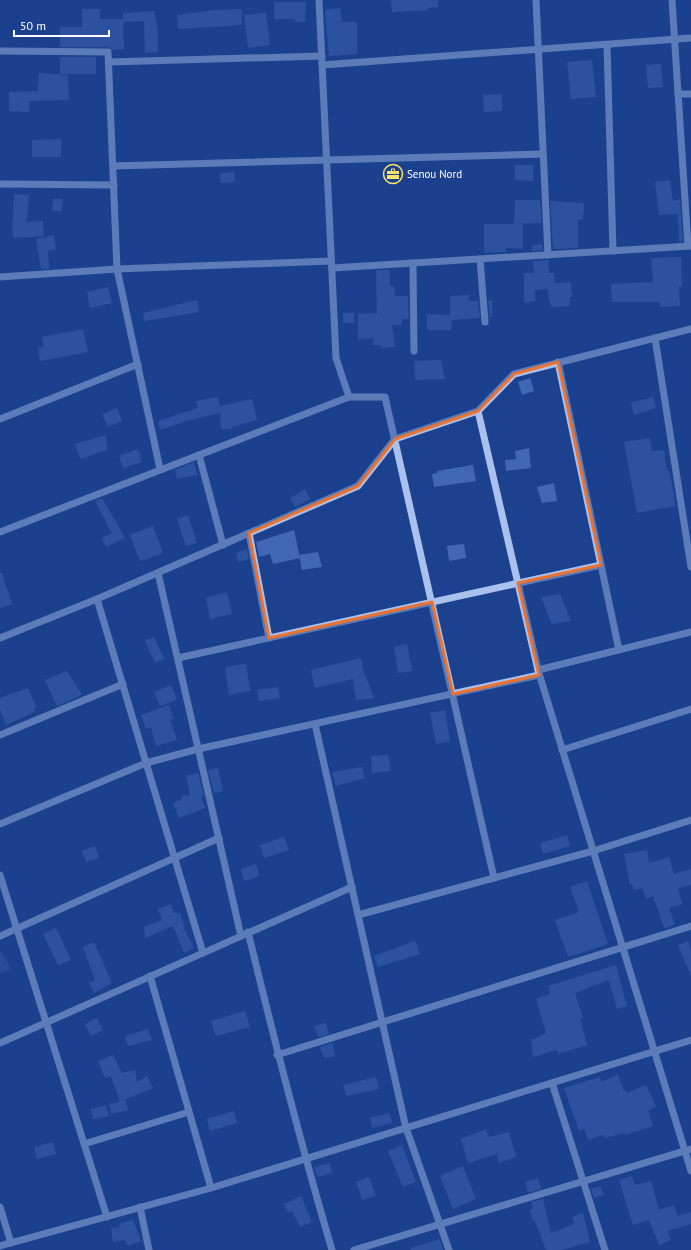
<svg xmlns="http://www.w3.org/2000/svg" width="691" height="1250" viewBox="0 0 691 1250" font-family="'PT Sans',sans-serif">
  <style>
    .green { fill: #2f59ac }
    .building { fill: #4067b4 }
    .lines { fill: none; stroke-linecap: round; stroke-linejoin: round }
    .minor { stroke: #aac0ed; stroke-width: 7 }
    .marked { fill: none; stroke: #eb7230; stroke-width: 3; stroke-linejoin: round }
    .labels { text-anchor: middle; stroke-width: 3; stroke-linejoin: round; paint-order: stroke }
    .poi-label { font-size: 11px; fill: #fff; stroke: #1c418e; text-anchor: start }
  </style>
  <rect width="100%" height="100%" fill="#1c418e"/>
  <!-- green -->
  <polygon class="green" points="1,951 11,969 0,973 0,952"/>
  <!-- building -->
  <g class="building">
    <polygon points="391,0 438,0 438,7 428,8 428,10 392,12"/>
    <polygon points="274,2 306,2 305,22 295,22 295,19 274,19"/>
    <polygon points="340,8 342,22 357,22 357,54 329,56 325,10"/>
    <polygon points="82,9 100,9 100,19 123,19 123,13 154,11 158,31 158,52 145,53 144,21 123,22 124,49 112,50 108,47 60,47 60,27 82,27"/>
    <polygon points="241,9 242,25 178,29 177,15 213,10"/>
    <polygon points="266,13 270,45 248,48 244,15"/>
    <rect x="60" y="57" width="36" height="17"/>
    <polygon points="592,60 596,97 571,99 567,62"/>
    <polygon points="661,64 663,87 648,88 646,65"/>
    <polygon points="39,73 68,75 69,100 30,101 29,112 9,111 9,92 38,91"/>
    <polygon points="502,94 502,111 484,112 483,95"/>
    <polygon points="61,139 61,157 32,157 32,140"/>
    <polygon points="515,165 533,165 533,181 515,180"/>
    <polygon points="234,172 235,182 221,183 220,173"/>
    <polygon points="670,180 673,201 680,199 683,242 679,242 678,214 659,215 655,182"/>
    <polygon points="14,194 29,195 27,222 43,221 44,236 13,238 12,221 13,221"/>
    <polygon points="53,199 63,199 62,211 52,211"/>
    <polygon points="515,200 540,200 542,223 514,224"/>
    <polygon points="550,201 584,203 583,219 578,220 578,248 553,249"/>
    <polygon points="484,224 523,224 523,249 506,248 506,252 484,253"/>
    <polygon points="54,235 56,249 48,251 49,269 41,269 36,239"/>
    <polygon points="542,244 543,250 532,251 532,245"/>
    <polygon points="681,257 682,287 679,287 680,306 660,307 660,302 612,302 611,284 653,282 651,258"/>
    <polygon points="548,260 549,273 554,273 555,283 571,282 572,297 570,297 570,306 551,307 547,289 535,290 535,301 524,303 524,273 534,273 533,261"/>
    <polygon points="376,270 390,270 390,286 394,286 395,296 408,296 409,319 402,319 402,325 392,325 395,347 382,348 381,345 373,345 373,338 358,339 358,314 377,313"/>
    <polygon points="108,287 112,303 90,308 87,292"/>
    <polygon points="469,295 469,301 478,301 480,318 452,320 451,330 427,330 427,314 450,315 450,296"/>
    <polygon points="197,300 199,312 144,321 143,313"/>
    <polygon points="492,300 492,317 490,317 488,301"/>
    <rect x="343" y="313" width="11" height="10"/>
    <polygon points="83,329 88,352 40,361 38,348 44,347 42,337"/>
    <polygon points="441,360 445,379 415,380 414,361"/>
    <polygon points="530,378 534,391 522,395 518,382"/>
    <polygon points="218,397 220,406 252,399 257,420 232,427 232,429 221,429 220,413 186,421 160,430 158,421 198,408 196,401"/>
    <polygon points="653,397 656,408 634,415 631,403"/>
    <polygon points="117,408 122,421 108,427 102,414"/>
    <polygon points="106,435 107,450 80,459 75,444"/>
    <polygon points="650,438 652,451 664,450 667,471 669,471 674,493 675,506 637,513 624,442"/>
    <polygon points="529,448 531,468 506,471 505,460 516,459 515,451"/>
    <polygon points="138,449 142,462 123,468 119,456"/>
    <polygon points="194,462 197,475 177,479 175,470"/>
    <polygon points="473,465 476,481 434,487 432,474 438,473 437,471"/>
    <polygon points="554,483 557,501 542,503 537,487"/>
    <polygon points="305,489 310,499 295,507 290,498"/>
    <polygon points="102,498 125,538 106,547 102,538 112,533 95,501"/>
    <polygon points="188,515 197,543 186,546 177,519"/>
    <polygon points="153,526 163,553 140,561 130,535"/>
    <polygon points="294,530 300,558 273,564 270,554 259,557 256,542"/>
    <polygon points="464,544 466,558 449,561 447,546"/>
    <polygon points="247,549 249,559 238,562 236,553"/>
    <polygon points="318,552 322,567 302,570 299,555"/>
    <polygon points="0,573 2,573 12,604 0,608"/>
    <polygon points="227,592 232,614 210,619 206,598"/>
    <polygon points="560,594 571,621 552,624 541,597"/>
    <polygon points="154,637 164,659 155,663 145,641"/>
    <polygon points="407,644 412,671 398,673 394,647"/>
    <polygon points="361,658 365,677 366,677 374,698 356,700 353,679 315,688 311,670"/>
    <polygon points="246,664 250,691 229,695 225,667"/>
    <polygon points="67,671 82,695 57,706 45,680"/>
    <polygon points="171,685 177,700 160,706 154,692"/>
    <polygon points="278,687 280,698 259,701 257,690"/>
    <polygon points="28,688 37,708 34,709 35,712 6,725 0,710 0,698"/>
    <polygon points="169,705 174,719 170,720 177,740 156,746 151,727 146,729 141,715"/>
    <polygon points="445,710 450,741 436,744 430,713"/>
    <polygon points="388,755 391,771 372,773 371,756"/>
    <polygon points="362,767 365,778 336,786 332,772"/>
    <polygon points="218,768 223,791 214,793 208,770"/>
    <polygon points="198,773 204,796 201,796 205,808 179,818 173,803 182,799 182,796 190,795 186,776"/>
    <polygon points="567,835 570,846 543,854 540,843"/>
    <polygon points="284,837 289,850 264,858 260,845"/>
    <polygon points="95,846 99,858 86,862 82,851"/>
    <polygon points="647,850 649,863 669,857 674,874 691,869 691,885 678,888 682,904 669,908 675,925 664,928 653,896 646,899 642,888 634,890 632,884 630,885 624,854"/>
    <polygon points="256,864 259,876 244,881 241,869"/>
    <polygon points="587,881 608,944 568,957 555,920 579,912 570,887"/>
    <polygon points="171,904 174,913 180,913 185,927 183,927 194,948 184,953 173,926 145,938 144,927 162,920 158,909"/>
    <polygon points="56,928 71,960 58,965 43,934"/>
    <polygon points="415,941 420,954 378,967 374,956"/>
    <polygon points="688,941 691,950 691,976 678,945"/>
    <polygon points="94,942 112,983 94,993 89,983 95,980 83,947"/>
    <polygon points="616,965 627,1006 617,1009 609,980 575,993 583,1018 580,1019 587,1045 558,1054 557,1050 533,1057 531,1040 546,1033 536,999 550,994 548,986"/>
    <polygon points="245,1011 250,1027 216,1036 211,1021"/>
    <polygon points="97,1018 103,1030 91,1036 85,1024"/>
    <polygon points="326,1023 329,1034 318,1037 314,1026"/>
    <polygon points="148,1029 152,1040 128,1046 125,1036"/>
    <polygon points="332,1043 335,1056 324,1058 320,1047"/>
    <polygon points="113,1055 122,1073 135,1070 137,1082 147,1076 153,1088 122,1101 126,1100 128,1110 111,1114 109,1104 120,1102 111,1076 105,1078 98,1061"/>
    <polygon points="618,1075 624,1091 626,1090 627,1093 646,1085 656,1107 648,1111 653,1126 625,1135 624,1133 604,1138 603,1135 588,1140 584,1129 579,1131 564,1088 600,1077 601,1082"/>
    <polygon points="376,1077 379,1089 346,1096 343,1085"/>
    <polygon points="106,1105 109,1116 93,1119 91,1109"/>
    <polygon points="234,1111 237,1123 210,1131 207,1119"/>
    <polygon points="389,1113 392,1123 372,1128 370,1118"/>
    <polygon points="486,1129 489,1137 509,1132 516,1157 499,1163 497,1154 468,1163 461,1139"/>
    <polygon points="53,1142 56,1154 37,1159 34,1147"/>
    <polygon points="402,1145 416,1182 403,1187 388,1151"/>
    <polygon points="330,1163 332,1173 317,1177 314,1167"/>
    <polygon points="463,1166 476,1199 453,1209 440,1176"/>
    <polygon points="632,1176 635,1185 651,1181 659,1210 674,1205 678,1216 691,1212 691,1224 667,1231 671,1240 659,1245 649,1220 633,1225 619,1180"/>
    <polygon points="369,1177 376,1196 362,1200 356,1182"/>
    <polygon points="538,1178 541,1189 528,1193 525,1182"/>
    <polygon points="600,1186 604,1195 594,1198 591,1189"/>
    <polygon points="301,1196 312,1222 300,1227 292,1211 288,1213 284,1204"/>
    <polygon points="543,1199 551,1233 574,1224 572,1217 583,1213 590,1242 561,1250 546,1250 535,1221 533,1221 530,1210 533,1209 531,1202"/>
    <polygon points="133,1220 141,1241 128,1246 125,1240 113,1242 111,1228 120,1227 119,1224"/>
    <polygon points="440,1239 443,1250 411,1250 411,1248"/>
  </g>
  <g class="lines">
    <!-- minor -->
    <g class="minor">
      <polyline points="319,0 336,358 349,397 385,397 494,878"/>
      <polyline points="536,0 548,255"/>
      <polyline points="672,0 688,246"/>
      <polyline points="607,45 613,251"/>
      <polyline points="0,51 108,52 117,269 160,469"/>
      <polyline points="109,62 322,56"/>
      <polyline points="322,65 691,38"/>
      <polyline points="678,94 691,94"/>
      <polyline points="113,166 543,154"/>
      <polyline points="0,184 114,185"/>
      <polyline points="480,259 485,322"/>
      <polyline points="413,263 414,351"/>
      <polyline points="332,268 691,246"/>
      <polyline points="0,277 117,269 331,261"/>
      <polyline points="655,338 691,567"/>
      <polyline points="558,362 619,650"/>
      <polyline points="478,411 538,670 691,1171"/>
      <polyline points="0,419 138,364"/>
      <polyline points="199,455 223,545"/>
      <polyline points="0,532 349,397"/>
      <polyline points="249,533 269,638"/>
      <polyline points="158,573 241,936"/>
      <polyline points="97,599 203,953"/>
      <polyline points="0,638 97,599 358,486 395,439 478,411 514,374 691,329"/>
      <polyline points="178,658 601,565"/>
      <polyline points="538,670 691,632"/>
      <polyline points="315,724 406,1128 449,1250"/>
      <polyline points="0,735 123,684"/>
      <polyline points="562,750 691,709"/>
      <polyline points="0,824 146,763 198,749 539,675"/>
      <polyline points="0,875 107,1217"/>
      <polyline points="358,915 593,851 691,820"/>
      <path d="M248,932c26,107 53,213 84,318"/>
      <polyline points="0,936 219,838"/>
      <polyline points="150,976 211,1188"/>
      <polyline points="0,1043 352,887"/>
      <polyline points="277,1055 691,926"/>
      <polyline points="552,1083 605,1250"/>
      <polyline points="84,1144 189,1112"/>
      <polyline points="0,1207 11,1243"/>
      <polyline points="140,1207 149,1250"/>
      <polyline points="0,1246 211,1188 691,1040"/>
      <polyline points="354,1250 691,1149"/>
    </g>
  </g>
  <!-- marked area -->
  <path d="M0 0H691V1250H0ZM558,362l43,203 -83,18 21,92 -86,19 -21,-92 -163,36 -20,-105 109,-47 37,-47 83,-28 36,-37z" fill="#1c418e" fill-opacity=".55" fill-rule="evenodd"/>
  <path class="marked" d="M558,362l43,203 -83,18 21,92 -86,19 -21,-92 -163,36 -20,-105 109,-47 37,-47 83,-28 36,-37z"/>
  <!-- icons -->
  <defs>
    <g id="office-ring" transform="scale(1)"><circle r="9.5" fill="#1c418e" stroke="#fde368" stroke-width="1.5"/><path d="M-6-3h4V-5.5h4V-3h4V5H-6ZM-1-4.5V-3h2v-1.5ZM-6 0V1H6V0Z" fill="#fde368"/></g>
  </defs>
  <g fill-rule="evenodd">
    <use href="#office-ring" x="393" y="174"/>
  </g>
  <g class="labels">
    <!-- poi labels -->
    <g class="poi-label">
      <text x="407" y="178">Senou Nord</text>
    </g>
  </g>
  <!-- scale -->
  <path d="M14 30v6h95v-6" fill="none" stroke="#ffffff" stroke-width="2"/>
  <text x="20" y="30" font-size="12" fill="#ffffff" stroke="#1c418e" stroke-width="3" paint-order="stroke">50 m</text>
</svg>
